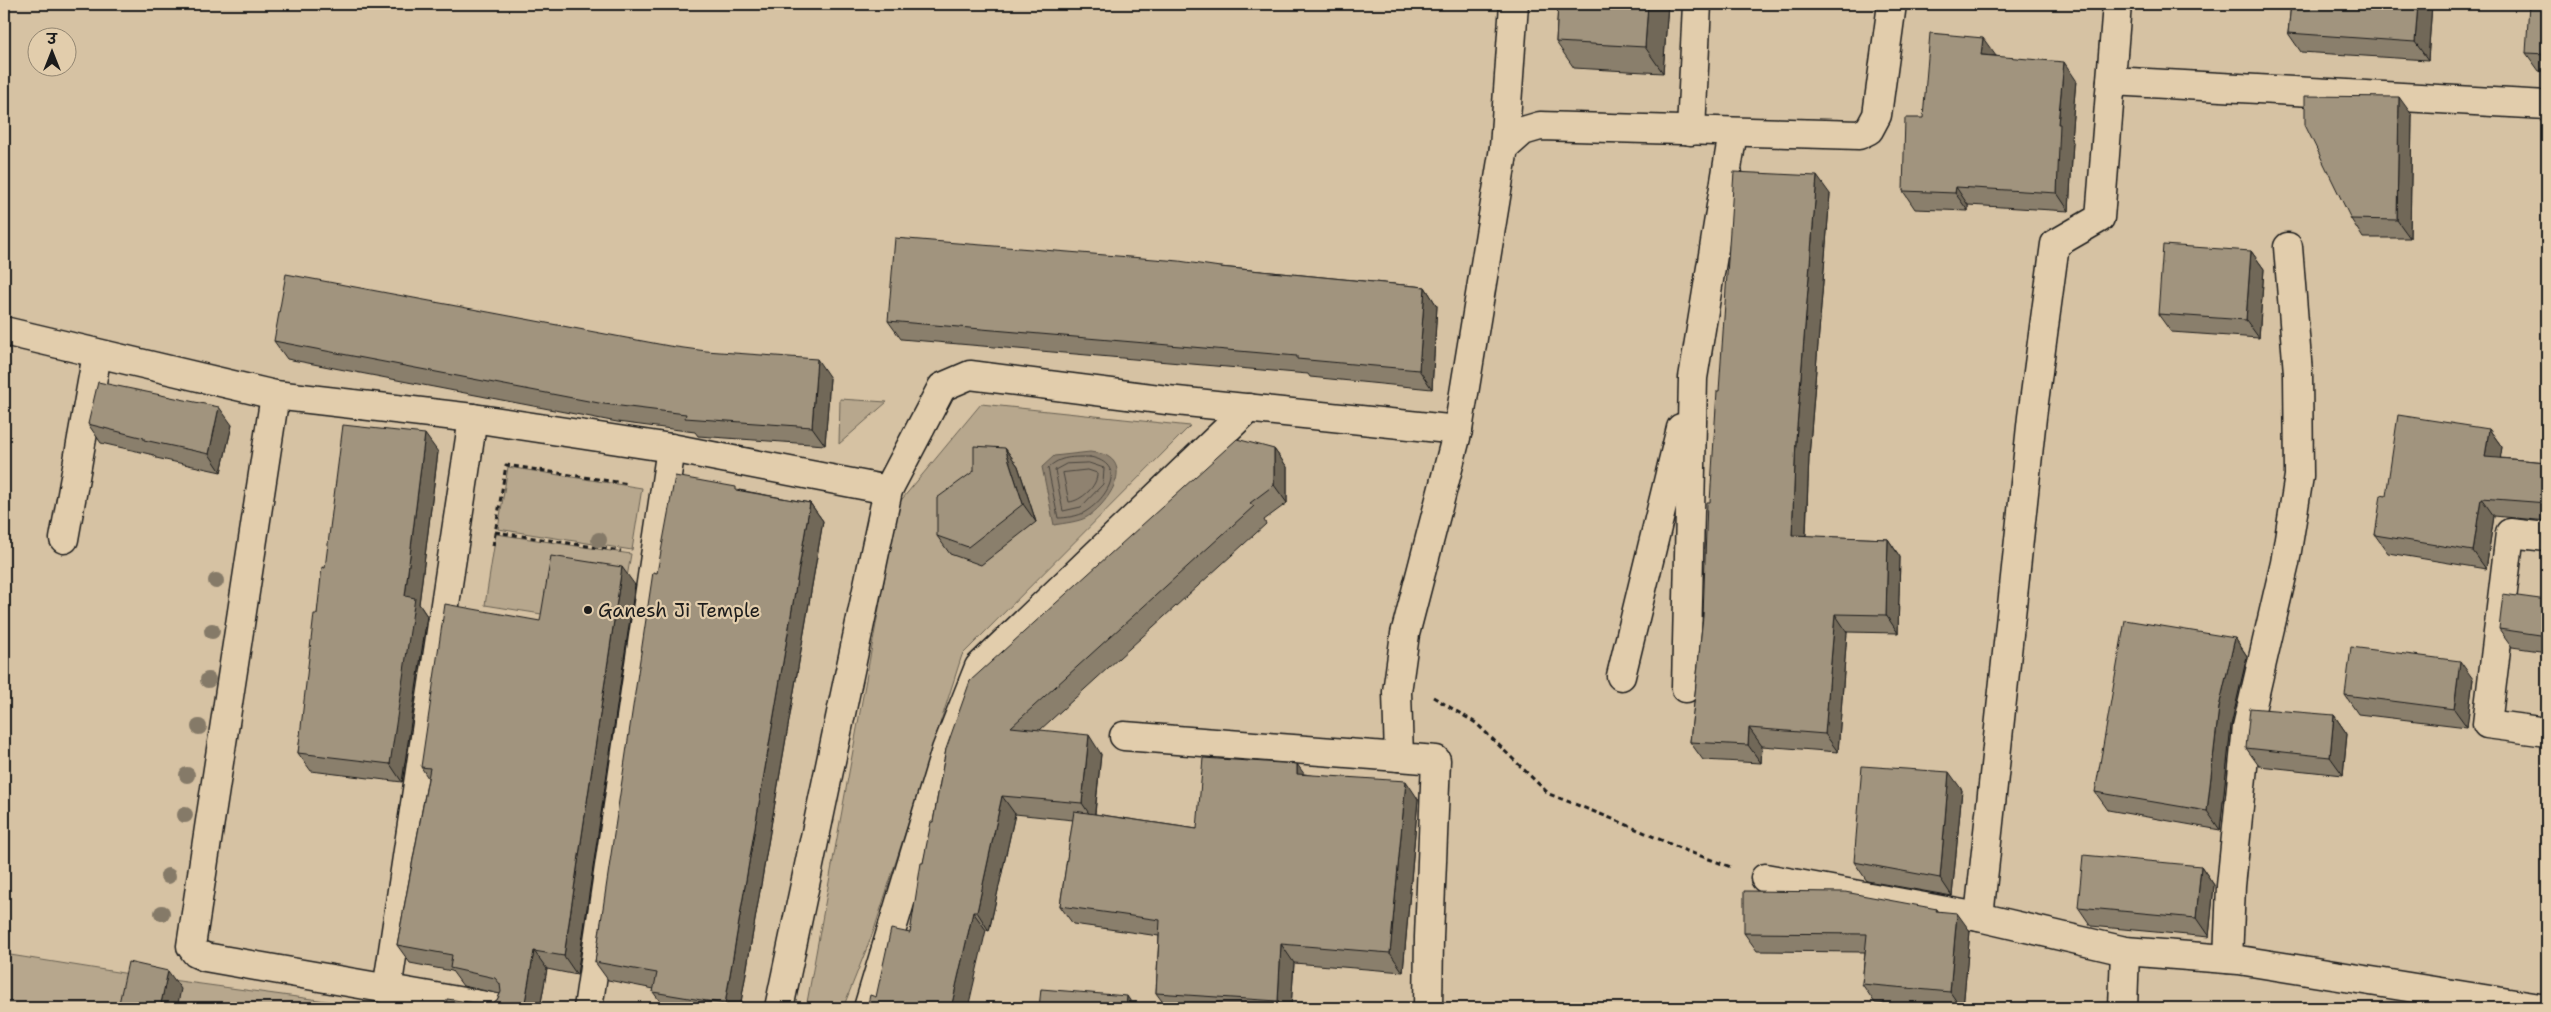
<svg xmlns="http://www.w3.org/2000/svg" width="2551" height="1012" viewBox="0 0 2551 1012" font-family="'Shantell Sans','Playpen Sans Deva',sans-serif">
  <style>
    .green { fill: #b7a78d; stroke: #6a6254 }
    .water { fill: #8f8270; stroke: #61594e }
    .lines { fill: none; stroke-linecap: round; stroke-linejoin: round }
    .shore { stroke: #4a453e; stroke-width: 1 }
    .minor-casing { stroke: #1c1c1c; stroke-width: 31 }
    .path { stroke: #1c1c1c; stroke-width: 3; stroke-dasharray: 5 4; stroke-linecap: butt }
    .minor { stroke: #e2cdac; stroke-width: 28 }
    .tree { fill: #857a68 }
    .wall { fill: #8a7f6c; stroke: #1c1c1c }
    .shaded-wall { fill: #716858; stroke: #1c1c1c }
    .building { fill: #a1947e; stroke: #1c1c1c }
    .poi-dot { fill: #1c1c1c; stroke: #e2cdac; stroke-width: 2 }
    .labels { text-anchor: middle; stroke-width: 4.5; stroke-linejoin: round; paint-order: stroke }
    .poi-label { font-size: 19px; fill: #1c1c1c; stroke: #e2cdac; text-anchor: start }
  </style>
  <rect width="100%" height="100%" fill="#d6c2a3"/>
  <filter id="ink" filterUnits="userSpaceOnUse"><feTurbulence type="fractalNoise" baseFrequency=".02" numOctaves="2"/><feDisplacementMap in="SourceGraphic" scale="10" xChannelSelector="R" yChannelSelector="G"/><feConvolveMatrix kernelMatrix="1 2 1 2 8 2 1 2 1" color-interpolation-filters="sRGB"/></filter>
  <g filter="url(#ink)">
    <!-- green -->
    <g class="green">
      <polygon points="840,399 887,402 839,444"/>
      <polygon points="981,404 1190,426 962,655 874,930 843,1008 806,1008 898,504"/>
      <polygon points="508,467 642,488 632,550 498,529"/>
      <polygon points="496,534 631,554 626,583 554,616 485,605"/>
      <polygon points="4,954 142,976 378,1008 4,1008"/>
    </g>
    <!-- water -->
    <path class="water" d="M1090,452c5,1 11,1 15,3 29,13 -1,52 -18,62 -8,5 -23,6 -33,8l-12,-58 12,-11z"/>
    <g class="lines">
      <!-- shore -->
      <g class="shore">
        <path d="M1090,457c38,7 18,41 -5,55 -6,4 -19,6 -27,6l-10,-50c12,-12 25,-11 42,-11z"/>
        <polygon points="1089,463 1104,468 1103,484 1081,507 1063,511 1055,470 1066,464"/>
        <path d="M1088,470l9,3c1,13 -16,28 -28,29l-6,-29z"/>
      </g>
      <!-- minor casing -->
      <g class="minor-casing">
        <g id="minor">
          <polyline points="2111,81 2547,105"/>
          <polyline points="1691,131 1697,4"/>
          <polyline points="1504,148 1514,4"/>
          <polyline points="4,331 275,395 473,418 671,448 888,490"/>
          <polyline points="275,395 191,946 196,953 205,957 498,1008"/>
          <polyline points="2547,537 2510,533 2487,724 2547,732"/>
          <polyline points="64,539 97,354"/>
          <polyline points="1621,676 1681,428"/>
          <polyline points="1686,688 1693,378 1733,132"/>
          <polyline points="1124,736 1399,757"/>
          <polyline points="1765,878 1979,917 2125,951 2239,960 2540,1008"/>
          <polyline points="1979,917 2032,417 2055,244 2100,218 2117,4"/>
          <polyline points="2228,959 2231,886 2247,727 2285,563 2299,476 2298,373 2288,247"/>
          <polyline points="387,990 473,418"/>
          <polyline points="588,1008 671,448"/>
          <polyline points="779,1008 888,490 942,387 970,375 1167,400 1458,430"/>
          <polyline points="868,1008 946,750 979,667 1249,408"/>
          <polyline points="1428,1008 1429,937 1436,760 1399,757 1397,692 1405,634 1458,430 1504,148 1523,131 1540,126 1859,135 1869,130 1877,115 1892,4"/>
          <polyline points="2123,1008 2125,951"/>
        </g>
      </g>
      <!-- path -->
      <g class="path">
        <polyline points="495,532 621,551"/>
        <polyline points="493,546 506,465 629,484"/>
        <polyline points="1433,697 1476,723 1549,794 1618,821 1684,850 1731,867"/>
      </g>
      <!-- minor -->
      <use href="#minor" class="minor"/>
    </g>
    <!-- trees -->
    <g class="tree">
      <circle cx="599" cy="540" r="8"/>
      <circle cx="216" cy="581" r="8"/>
      <circle cx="212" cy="631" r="8"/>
      <circle cx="208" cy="680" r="8"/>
      <circle cx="199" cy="727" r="8"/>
      <circle cx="187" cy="775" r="8"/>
      <circle cx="185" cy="815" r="8"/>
      <circle cx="168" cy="876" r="8"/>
      <circle cx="162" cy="913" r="8"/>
    </g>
    <!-- wall -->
    <g class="wall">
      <polygon points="1558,4 1668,4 1663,73 1574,68 1556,42"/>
      <polygon points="2291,4 2432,4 2428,60 2301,52 2288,33"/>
      <polygon points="2547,4 2547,71 2539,71 2526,53"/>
      <polygon points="1996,56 2076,80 2071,139 2073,142 2069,211 1968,205 1968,211 1915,209 1903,191 1923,118"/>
      <polygon points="2412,115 2410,238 2363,238 2351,219"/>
      <polygon points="1830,194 1809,457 1806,536 1888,539 1900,557 1898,633 1847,632 1838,752 1762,746 1761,763 1703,760 1690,742 1703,616 1719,391"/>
      <polygon points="2251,251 2264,269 2259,338 2171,332 2158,314"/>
      <polygon points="1220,267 1425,287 1437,306 1432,389 1310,377 1308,374 901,339 888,321"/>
      <polygon points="274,341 830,378 825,445 698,436 695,432 617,422 287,359"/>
      <polygon points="88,424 232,425 221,472 156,458 154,455 101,443"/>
      <polygon points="2489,429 2502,447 2500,458 2547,462 2547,521 2494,516 2486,569 2388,553 2375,535 2386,496"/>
      <polygon points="1005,448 1018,466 1036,522 981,565 950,554 937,536"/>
      <polygon points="1274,449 1287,467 1287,503 1264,520 1266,524 1040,730 1101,754 1095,814 1197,829 1305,774 1418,799 1403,972 1294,963 1291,1008 1167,1008 1156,993 1159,936 1073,924 1060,906 1073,820 1015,814 989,931 986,930 876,997 910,933 923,863 933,822 946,749"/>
      <polygon points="438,452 419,604 427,616 402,782 311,771 298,753 317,614 325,568"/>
      <polygon points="739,490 810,503 823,521 740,1008 665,1008 653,992 654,989 608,980 595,962 657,573"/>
      <polygon points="635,585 577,975 547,969 540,1008 446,1008 490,1005 497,1000 500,994 463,986 452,971 410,963 397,945 428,778 421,767 540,621"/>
      <polygon points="2547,600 2547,652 2512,647 2499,629"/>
      <polygon points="2235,638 2247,656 2231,725 2220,830 2108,810 2095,792"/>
      <polygon points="2473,679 2467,727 2358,714 2345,695"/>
      <polygon points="2334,715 2347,734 2343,775 2259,766 2246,748"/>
      <polygon points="1962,790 1952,896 1867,881 1854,862"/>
      <polygon points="2201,866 2214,885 2209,937 2091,926 2078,907"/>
      <polygon points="1937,909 1938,911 1970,931 1963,1008 1941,1008 1875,1003 1862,984 1865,952 1757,951 1744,933"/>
    </g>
    <!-- shaded-wall -->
    <g class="shaded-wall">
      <polygon points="1648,4 1668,4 1663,73 1645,47"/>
      <polygon points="2418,4 2432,4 2428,60 2415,42"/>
      <polygon points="1983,38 1996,56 1981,55"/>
      <polygon points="2064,62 2076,80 2071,139 2073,142 2069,211 2057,193 2058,124"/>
      <polygon points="2399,97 2412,115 2410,238 2397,220"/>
      <polygon points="1817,176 1830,194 1809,457 1805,553 1792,535 1796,439"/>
      <polygon points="1956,187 1968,205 1968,211 1955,193"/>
      <polygon points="2251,251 2264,269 2259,338 2246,320"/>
      <polygon points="1425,287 1437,306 1432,389 1419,370"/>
      <polygon points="817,359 830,378 825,445 812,427"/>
      <polygon points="219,407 232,425 221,472 209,454"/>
      <polygon points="2489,429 2502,447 2498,475 2485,457"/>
      <polygon points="425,434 438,452 419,604 427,616 402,782 390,764 405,596"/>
      <polygon points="1005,448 1018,466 1036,522 1023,504"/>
      <polygon points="1274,449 1287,467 1287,503 1274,485"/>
      <polygon points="2481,498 2494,516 2486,569 2473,551"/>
      <polygon points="810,503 823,521 740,1008 729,1008 725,1004"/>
      <polygon points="1888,539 1900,557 1898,633 1886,615"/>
      <polygon points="622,567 635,585 577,975 564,956"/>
      <polygon points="1835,614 1847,632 1838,752 1825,734"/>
      <polygon points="2235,638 2247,656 2231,725 2220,830 2207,811 2219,707"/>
      <polygon points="2460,661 2473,679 2467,727 2454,709"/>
      <polygon points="2334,715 2347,734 2343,775 2330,757"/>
      <polygon points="1749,728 1762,746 1761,763 1748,745"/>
      <polygon points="1089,735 1101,754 1094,821 1082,803"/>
      <polygon points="1297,764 1310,782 1297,774"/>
      <polygon points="1949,772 1962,790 1952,896 1940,878"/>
      <polygon points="1406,781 1418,799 1403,972 1390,953"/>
      <polygon points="1002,796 1015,814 989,931 977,912"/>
      <polygon points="2201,866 2214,885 2209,937 2196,918"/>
      <polygon points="973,912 986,930 968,1008 951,1008"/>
      <polygon points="1957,913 1970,931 1963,1008 1961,1008 1950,992"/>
      <polygon points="1281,944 1294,963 1291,1008 1283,1008 1278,1001"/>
      <polygon points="534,951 547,969 540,1008 524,1008"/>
      <polygon points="168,971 181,989 177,1008 160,1008"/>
      <polygon points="1127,996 1135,1008 1126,1008"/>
    </g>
    <!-- building -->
    <g class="building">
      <polygon points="1558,4 1648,4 1645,47 1556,42"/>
      <polygon points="2291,4 2418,4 2415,42 2288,33"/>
      <polygon points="2529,4 2547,4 2547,54 2526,53"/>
      <polygon points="1930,33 1983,38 1981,55 2064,62 2058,124 2060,124 2057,193 1956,187 1955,193 1903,191 1905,118 1923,118"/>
      <polygon points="2305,96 2399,97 2397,220 2351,219 2305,125"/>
      <polygon points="1734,172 1817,176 1796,439 1792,535 1888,539 1886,615 1835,614 1825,734 1749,728 1748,745 1690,742 1703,616 1707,502 1710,502 1717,391 1719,391"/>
      <polygon points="895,238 1179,261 1220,267 1425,287 1419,370 1297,359 1297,356 888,321"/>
      <polygon points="2163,245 2251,251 2246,320 2158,314"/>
      <polygon points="286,274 669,346 706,351 817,359 812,427 685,418 686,414 604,404 274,341"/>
      <polygon points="98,382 219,407 209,454 144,440 144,438 88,424"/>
      <polygon points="2398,415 2489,429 2485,457 2547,462 2547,503 2481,498 2473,551 2375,535 2381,495 2386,496"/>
      <polygon points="343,425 425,434 405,596 415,598 390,764 298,753 314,614 317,614 322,567 325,568"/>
      <polygon points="1237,439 1274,449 1274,485 1250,503 1254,506 1011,727 1089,735 1082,803 1002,796 977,912 973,912 951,1008 867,1008 870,995 876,997 891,929 910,933 921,863 923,863 931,822 933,822 946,749 970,681"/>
      <polygon points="974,446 1005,448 1023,504 968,547 937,536 937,498 974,471"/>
      <polygon points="675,476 736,487 736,490 810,503 725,1004 653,992 657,973 595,962 653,572 657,573"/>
      <polygon points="551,556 622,567 564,956 534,951 524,1008 446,1008 447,999 490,1005 497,1000 501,992 500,984 495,978 450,968 452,955 397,945 430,768 421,767 445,604 540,621"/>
      <polygon points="2503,594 2547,600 2547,636 2499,629"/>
      <polygon points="2125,620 2235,638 2219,707 2207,811 2095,792"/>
      <polygon points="2351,647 2460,661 2454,709 2345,695"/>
      <polygon points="2250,708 2334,715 2330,757 2246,748"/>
      <polygon points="1203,758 1297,764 1297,774 1406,781 1390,953 1281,944 1278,1001 1156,993 1160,920 1060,906 1074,811 1197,829"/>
      <polygon points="1862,766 1949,772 1940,878 1854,862"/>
      <polygon points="2083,855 2201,866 2196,918 2078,907"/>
      <polygon points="1744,891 1845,892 1937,909 1936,911 1957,913 1950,992 1862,984 1867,934 1744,933"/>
      <polygon points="128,962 168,971 160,1008 118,1008"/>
      <polygon points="1041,989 1127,996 1126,1008 1039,1008"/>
    </g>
  </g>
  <!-- markers -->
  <circle class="poi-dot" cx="588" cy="610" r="5"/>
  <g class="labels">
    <!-- poi labels -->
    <g class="poi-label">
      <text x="598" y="617">Ganesh Ji Temple</text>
    </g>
  </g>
  <!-- margin -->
  <rect width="2551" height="1012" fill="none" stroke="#e2cdac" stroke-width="20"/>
  <rect x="10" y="10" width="2531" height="992" fill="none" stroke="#1c1c1c" stroke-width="2" filter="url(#ink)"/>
  <!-- north arrow -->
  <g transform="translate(52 52)"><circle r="24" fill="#e2cdac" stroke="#938672"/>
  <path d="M0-4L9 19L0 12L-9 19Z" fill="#1c1c1c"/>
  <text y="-8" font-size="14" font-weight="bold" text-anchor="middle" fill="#1c1c1c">उ</text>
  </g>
</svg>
